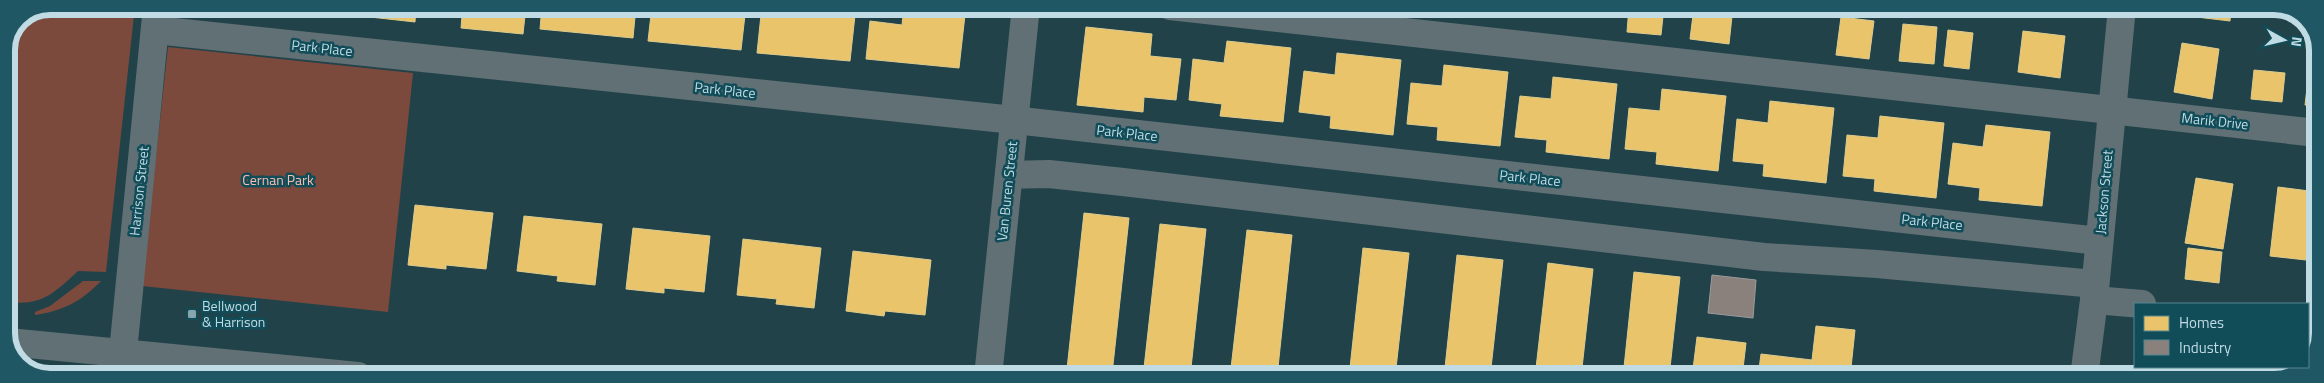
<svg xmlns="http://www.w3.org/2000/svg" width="2324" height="383" viewBox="0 0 2324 383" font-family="'Titillium Web',sans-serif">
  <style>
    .green { fill: #7b4a3c }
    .homes { fill: #e9c46a; stroke: #ddcb8e }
    .industry { fill: #8a817c; stroke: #9a9c9b }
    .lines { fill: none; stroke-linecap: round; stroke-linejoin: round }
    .minor { stroke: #607074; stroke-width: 28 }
    .poi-dot { fill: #88a5ad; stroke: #114c59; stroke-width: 2 }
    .labels { text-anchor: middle; stroke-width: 5; stroke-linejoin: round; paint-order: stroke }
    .street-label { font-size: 14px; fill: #c0dbe3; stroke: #114c59 }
    .park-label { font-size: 14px; fill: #fabead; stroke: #114c59 }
    .poi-label { font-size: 14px; fill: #c0dbe3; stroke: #114c59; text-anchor: start }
    .rim { fill: none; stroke: #c0dbe3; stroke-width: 6 }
  </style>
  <rect width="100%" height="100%" fill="#214249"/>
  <!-- green -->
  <g class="green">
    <path d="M50,6h85l-29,266 -28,-1c-25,23 -36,35 -71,31l-1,-252 13,-31z"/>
    <polygon points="168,47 413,73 388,312 142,286"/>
    <path d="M83,281h18c-20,21 -39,30 -66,34v-3l15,-6z"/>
    <polygon points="22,365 70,373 74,376 44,376"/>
  </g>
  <!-- homes -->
  <g class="homes">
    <polygon points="233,6 274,6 273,11"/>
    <polygon points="353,6 416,6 415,22 352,15"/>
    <polygon points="431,6 526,6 523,34 461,28 462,16 430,12"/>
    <polygon points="542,6 636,6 633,38 540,29"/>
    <polygon points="652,6 746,6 741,50 648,41"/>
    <polygon points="794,6 856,6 850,61 757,53 761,15 793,18"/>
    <polygon points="904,6 966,6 959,68 866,59 870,21 902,25"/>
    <polygon points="1415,7 1445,7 1444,11"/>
    <polygon points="1629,7 1664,7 1661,35 1627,32"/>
    <polygon points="1694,7 1733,7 1729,44 1690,39"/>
    <polygon points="2018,7 2059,7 2059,12"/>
    <polygon points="2189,7 2231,7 2230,21 2188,16"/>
    <polygon points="1841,17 1874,21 1869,59 1836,55"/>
    <polygon points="1903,24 1937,27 1934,64 1899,61"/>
    <polygon points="1086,27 1152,34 1150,56 1181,59 1176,100 1144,97 1143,112 1077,105"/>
    <polygon points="1948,30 1973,33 1969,69 1944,66"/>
    <polygon points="2023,31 2065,36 2060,78 2018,72"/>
    <polygon points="1227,41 1291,48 1283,122 1220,116 1222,104 1189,100 1193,59 1224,63"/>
    <polygon points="2182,43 2219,49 2212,99 2174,92"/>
    <polygon points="1337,53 1401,60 1393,135 1330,128 1331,116 1299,112 1304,71 1335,75"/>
    <polygon points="1444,65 1508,72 1500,146 1437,140 1438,127 1407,124 1411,83 1442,86"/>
    <polygon points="2254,70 2285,73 2282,102 2251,99"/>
    <polygon points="2309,71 2317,72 2317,107 2305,105"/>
    <polygon points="1553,77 1617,84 1609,159 1546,152 1547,140 1515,137 1520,96 1551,99"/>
    <polygon points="1662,89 1726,96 1718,171 1656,164 1657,152 1625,149 1629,108 1660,111"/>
    <polygon points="1770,101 1834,108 1826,183 1763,176 1764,164 1733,161 1737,119 1768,123"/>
    <polygon points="1880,116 1944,123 1936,198 1874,191 1875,179 1843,176 1847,135 1878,138"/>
    <polygon points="1986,125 2050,132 2042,206 1979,200 1980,188 1948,184 1953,143 1983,147"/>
    <polygon points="2196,178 2233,184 2223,249 2185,243"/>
    <polygon points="2278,187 2317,192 2315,261 2270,256"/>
    <polygon points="415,205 493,213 486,269 446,265 446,269 408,265"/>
    <polygon points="1084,213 1129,218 1112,374 1067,369"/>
    <polygon points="524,216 602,224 595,285 557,281 558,276 517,271"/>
    <polygon points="1160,224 1206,229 1190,377 1143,377"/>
    <polygon points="633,228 710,236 704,292 664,288 664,293 626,289"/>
    <polygon points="1247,230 1292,235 1277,377 1230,377"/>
    <polygon points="743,239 821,248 814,308 776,304 777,299 737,295"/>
    <polygon points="1363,248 1409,253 1395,377 1349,377"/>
    <polygon points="2188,248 2222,252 2219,283 2185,279"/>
    <polygon points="853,251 931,260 925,315 885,311 884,316 846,311"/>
    <polygon points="1457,255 1503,260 1490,377 1444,377"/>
    <polygon points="1548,263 1593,269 1581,377 1535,377"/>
    <polygon points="1634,272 1680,277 1669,377 1623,377"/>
    <polygon points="1816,326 1855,330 1850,377 1810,377"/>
    <polygon points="1697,337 1746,343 1742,377 1692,377"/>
    <polygon points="1761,354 1812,360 1810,377 1758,377"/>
    <polygon points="2153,367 2192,367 2191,377 2152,377"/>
    <polygon points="2264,367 2297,367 2284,373 2264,371"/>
  </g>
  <!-- industry -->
  <polygon class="industry" points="1712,275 1756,280 1753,318 1708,313"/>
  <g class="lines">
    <!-- minor -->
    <g class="minor">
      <polyline points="1170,6 2317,133"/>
      <polyline points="155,30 1014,120 2099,241"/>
      <polyline points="1009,175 1049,174 1123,182 1764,257 1877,264 2095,284"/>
      <polyline points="2094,300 2142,304"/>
      <polyline points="2308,320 2317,321"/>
      <polyline points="8,342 358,376"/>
      <polyline points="126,376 123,352 157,6"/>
      <polyline points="988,377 1026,6"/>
      <polyline points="2084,377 2094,300 2122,7"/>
    </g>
  </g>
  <!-- markers -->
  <rect class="poi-dot" x="187" y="309" width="10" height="10" rx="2.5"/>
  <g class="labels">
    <!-- street labels -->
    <g class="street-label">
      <text transform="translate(322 48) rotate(6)" y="5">Park Place</text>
      <text transform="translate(725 90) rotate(6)" y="5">Park Place</text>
      <text transform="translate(2215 121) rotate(6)" y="5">Marik Drive</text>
      <text transform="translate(1127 133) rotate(6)" y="5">Park Place</text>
      <text transform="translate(1530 178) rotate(6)" y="5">Park Place</text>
      <text transform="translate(139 191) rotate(-84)" y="5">Harrison Street</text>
      <text transform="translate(1007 191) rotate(-84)" y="5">Van Buren Street</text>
      <text transform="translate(2104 192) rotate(-85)" y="5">Jackson Street</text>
      <text transform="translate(1932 222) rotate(6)" y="5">Park Place</text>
    </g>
    <!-- park labels -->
    <g class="park-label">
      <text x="278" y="185">Cernan Park</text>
    </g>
    <!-- poi labels -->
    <g class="poi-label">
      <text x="202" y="311">Bellwood<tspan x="202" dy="16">&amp; Harrison</tspan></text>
    </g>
  </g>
  <!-- crop -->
  <path d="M0 0H2324V383H0ZM50 15H2274A35 35 0 0 1 2309 50V333A35 35 0 0 1 2274 368H50A35 35 0 0 1 15 333V50A35 35 0 0 1 50 15Z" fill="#1f5764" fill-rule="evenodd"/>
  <path class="rim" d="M50 15H2274A35 35 0 0 1 2309 50V333A35 35 0 0 1 2274 368H50A35 35 0 0 1 15 333V50A35 35 0 0 1 50 15Z"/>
  <!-- legend -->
  <rect x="2134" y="303" width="175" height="65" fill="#114c59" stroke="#578590"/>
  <rect x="2144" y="316" width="25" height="15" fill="#e9c46a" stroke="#578590"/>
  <text x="2179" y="328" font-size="15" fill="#c0dbe3">Homes</text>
  <rect x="2144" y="340" width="25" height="15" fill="#8a817c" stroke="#578590"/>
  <text x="2179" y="353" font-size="15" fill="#c0dbe3">Industry</text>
  <!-- north arrow -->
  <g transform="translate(2284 40) rotate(98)" stroke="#114c59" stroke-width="4" paint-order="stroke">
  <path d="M0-4L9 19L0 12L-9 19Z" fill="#c0dbe3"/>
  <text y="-8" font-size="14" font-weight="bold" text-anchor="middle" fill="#c0dbe3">N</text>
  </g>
</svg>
